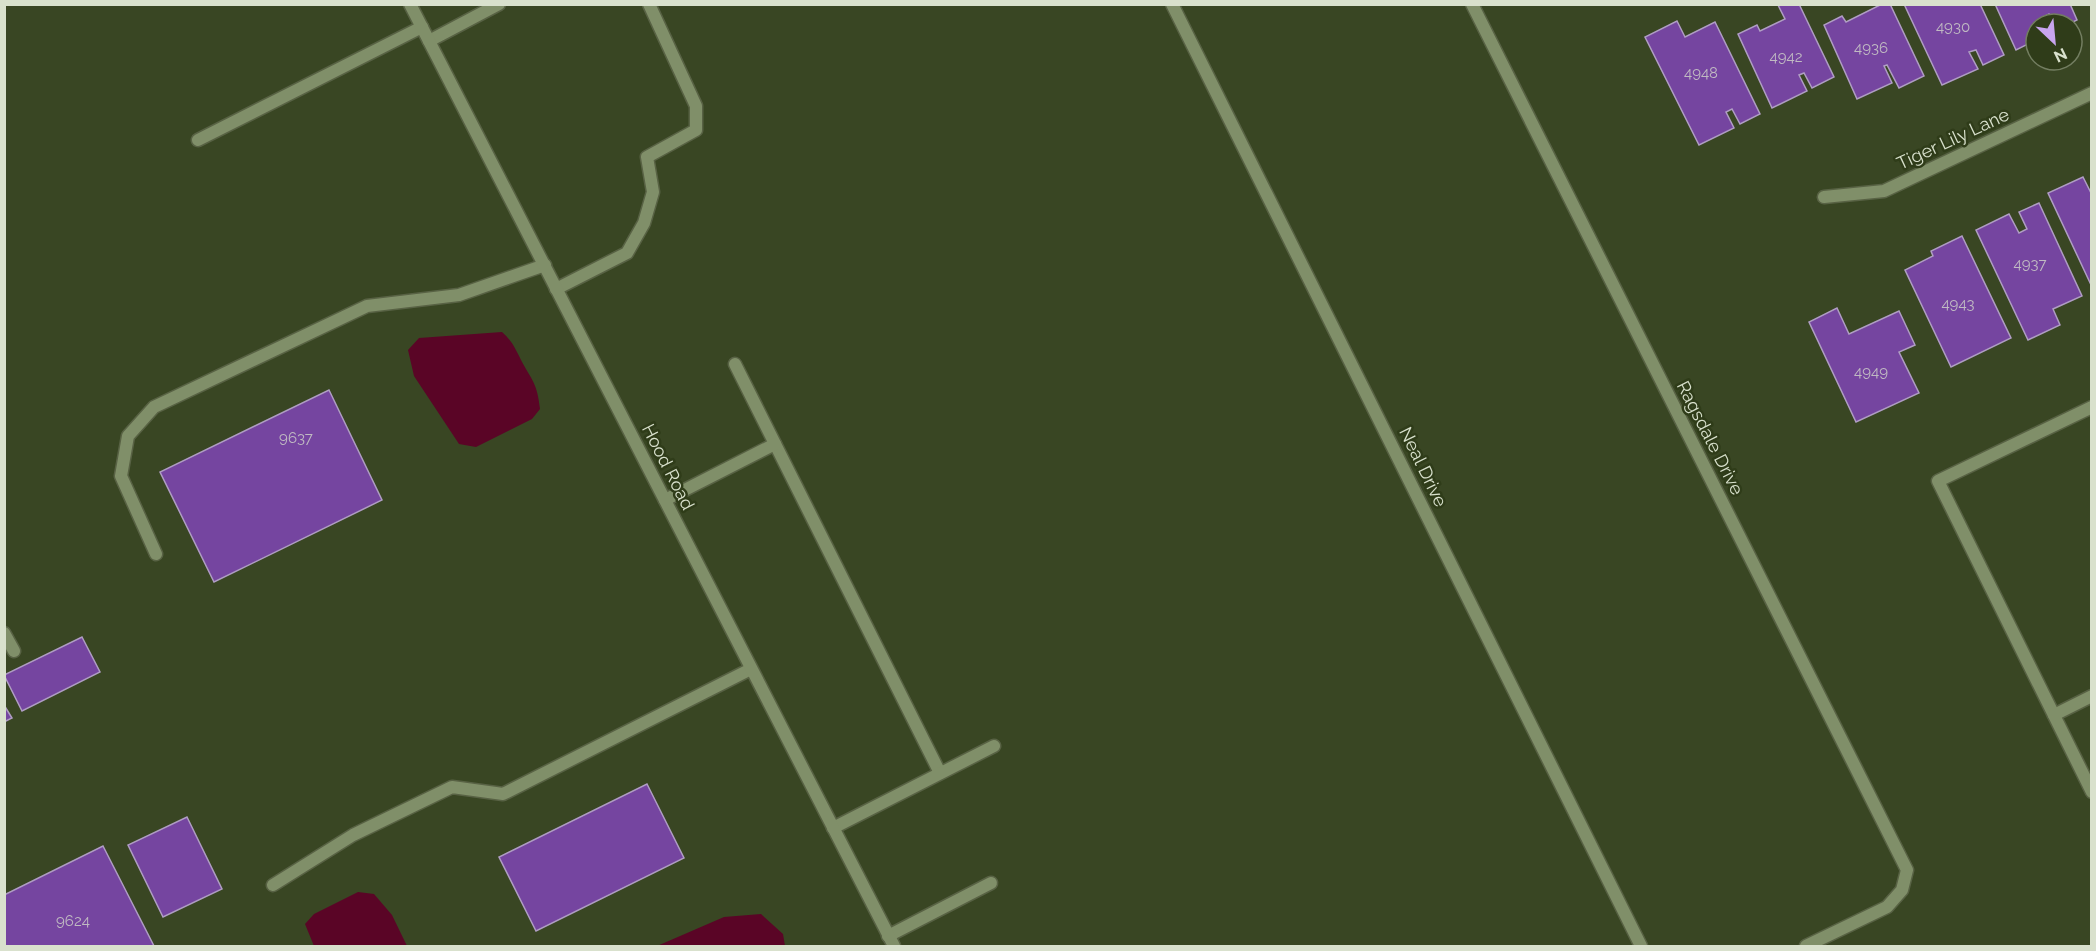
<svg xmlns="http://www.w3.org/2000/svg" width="2096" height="951" viewBox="0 0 2096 951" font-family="Raleway,sans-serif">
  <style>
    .water { fill: #5a0526 }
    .building { fill: #7545a0; stroke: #af9dc3; stroke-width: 1.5 }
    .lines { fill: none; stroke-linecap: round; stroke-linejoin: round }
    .service-casing { stroke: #586244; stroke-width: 15 }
    .minor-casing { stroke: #586244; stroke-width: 15 }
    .tertiary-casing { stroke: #586244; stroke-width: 15 }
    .service { stroke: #808f69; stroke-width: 12 }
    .minor { stroke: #808f69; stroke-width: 12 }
    .tertiary { stroke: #808f69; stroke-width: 12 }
    .labels { text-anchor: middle; stroke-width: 5; stroke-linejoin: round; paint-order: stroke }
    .number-label { font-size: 15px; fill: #c0bac2 }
    .street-label { font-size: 18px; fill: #d9e1cd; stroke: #2f3c19 }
  </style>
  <rect width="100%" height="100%" fill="#394623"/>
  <!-- water -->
  <g class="water">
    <path d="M502,332c10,9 13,16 19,28 11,21 16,22 19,49l-8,10 -56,28 -17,-3 -45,-68 -6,-26 11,-12z"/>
    <polygon points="358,892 374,894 392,915 407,946 314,946 305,924 314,914"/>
    <polygon points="761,914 783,934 785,946 657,946 724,917"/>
  </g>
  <!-- building -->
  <g class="building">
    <polygon points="1799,4 1834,77 1812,88 1804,73 1799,75 1807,91 1772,108 1738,34 1757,25 1760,31 1785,19 1778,5"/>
    <polygon points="1882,4 1890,4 1924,76 1899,88 1887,65 1884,66 1892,83 1857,99 1824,25 1842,16 1846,22"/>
    <polygon points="1904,4 1980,4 2004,55 1983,65 1976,50 1969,52 1978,69 1942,85"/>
    <polygon points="1995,4 2070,4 2077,20 2069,24 2054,24 2049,14 2043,17 2046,24 2036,24 2036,40 2016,50"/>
    <polygon points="1677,21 1685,37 1715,22 1760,114 1740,124 1732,109 1726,112 1734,128 1699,145 1645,37"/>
    <polygon points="2083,177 2092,195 2092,287 2048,193"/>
    <polygon points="2039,203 2082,296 2053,309 2060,325 2028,340 1976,230 2009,214 2019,233 2027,229 2019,212"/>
    <polygon points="1962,236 2011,338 1951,367 1905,270 1933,256 1931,251"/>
    <polygon points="1837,308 1849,334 1899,311 1915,345 1899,352 1919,393 1856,422 1809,322"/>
    <polygon points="329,390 382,500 214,582 160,472"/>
    <polygon points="82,637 100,672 22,711 4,675"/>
    <polygon points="4,705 12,718 4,722"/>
    <polygon points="647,784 684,858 536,931 499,857"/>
    <polygon points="187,817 222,889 163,917 128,845"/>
    <polygon points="103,846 154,946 4,946 4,895"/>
  </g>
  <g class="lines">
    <!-- service casing -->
    <g class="service-casing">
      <g id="service">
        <polyline points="429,41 499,4"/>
        <polyline points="198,140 422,27"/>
        <polyline points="556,289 627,253 644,223 653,192 647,157 696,130 696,106 649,4"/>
        <polyline points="735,364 940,773"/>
        <polyline points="2092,407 1938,481 2092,792"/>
        <polyline points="665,500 775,444"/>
        <polyline points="156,554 121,476 128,436 154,407 367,306 459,295 545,265"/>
        <polyline points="4,633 14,651"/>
        <polyline points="2054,715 2092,696"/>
        <polyline points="833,828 994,746"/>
        <polyline points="273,885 353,835 452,787 503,794 751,669"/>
        <polyline points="888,936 991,883"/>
      </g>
    </g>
    <!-- minor casing -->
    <g class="minor-casing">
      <g id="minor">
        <polyline points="1172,4 1641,946"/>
        <polyline points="1472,4 1907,870 1902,890 1887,907 1806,946"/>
        <polyline points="1824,197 1884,191 2092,93"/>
      </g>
    </g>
    <!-- tertiary casing -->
    <g class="tertiary-casing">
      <polyline id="tertiary" points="410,4 894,946"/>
    </g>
    <!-- service -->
    <use href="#service" class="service"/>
    <!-- minor -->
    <use href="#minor" class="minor"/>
    <!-- tertiary -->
    <use href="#tertiary" class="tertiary"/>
  </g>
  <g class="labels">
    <!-- number labels -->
    <g class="number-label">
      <text x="1953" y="32">4930</text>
      <text x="1871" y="53">4936</text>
      <text x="1786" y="62">4942</text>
      <text x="1701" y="78">4948</text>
      <text x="2030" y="269">4937</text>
      <text x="1958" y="309">4943</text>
      <text x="1871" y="377">4949</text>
      <text x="296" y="443">9637</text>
      <text x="73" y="926">9624</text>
    </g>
    <!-- street labels -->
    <g class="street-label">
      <text transform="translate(1953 139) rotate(-25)" y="6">Tiger Lily Lane</text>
      <text transform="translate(1710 438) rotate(63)" y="6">Ragsdale Drive</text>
      <text transform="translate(668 467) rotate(63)" y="6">Hood Road</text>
      <text transform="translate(1423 467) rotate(64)" y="6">Neal Drive</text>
    </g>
  </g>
  <!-- border -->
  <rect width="2096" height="951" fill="none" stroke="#d9e1cd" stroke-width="12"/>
  <!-- north arrow -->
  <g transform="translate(2054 42) rotate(154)"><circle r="28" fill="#2f3c19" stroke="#737e61" stroke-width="1.5"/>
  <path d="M0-4.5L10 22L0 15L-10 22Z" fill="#c8a5ef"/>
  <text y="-9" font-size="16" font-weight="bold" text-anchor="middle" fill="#d9e1cd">N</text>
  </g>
</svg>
